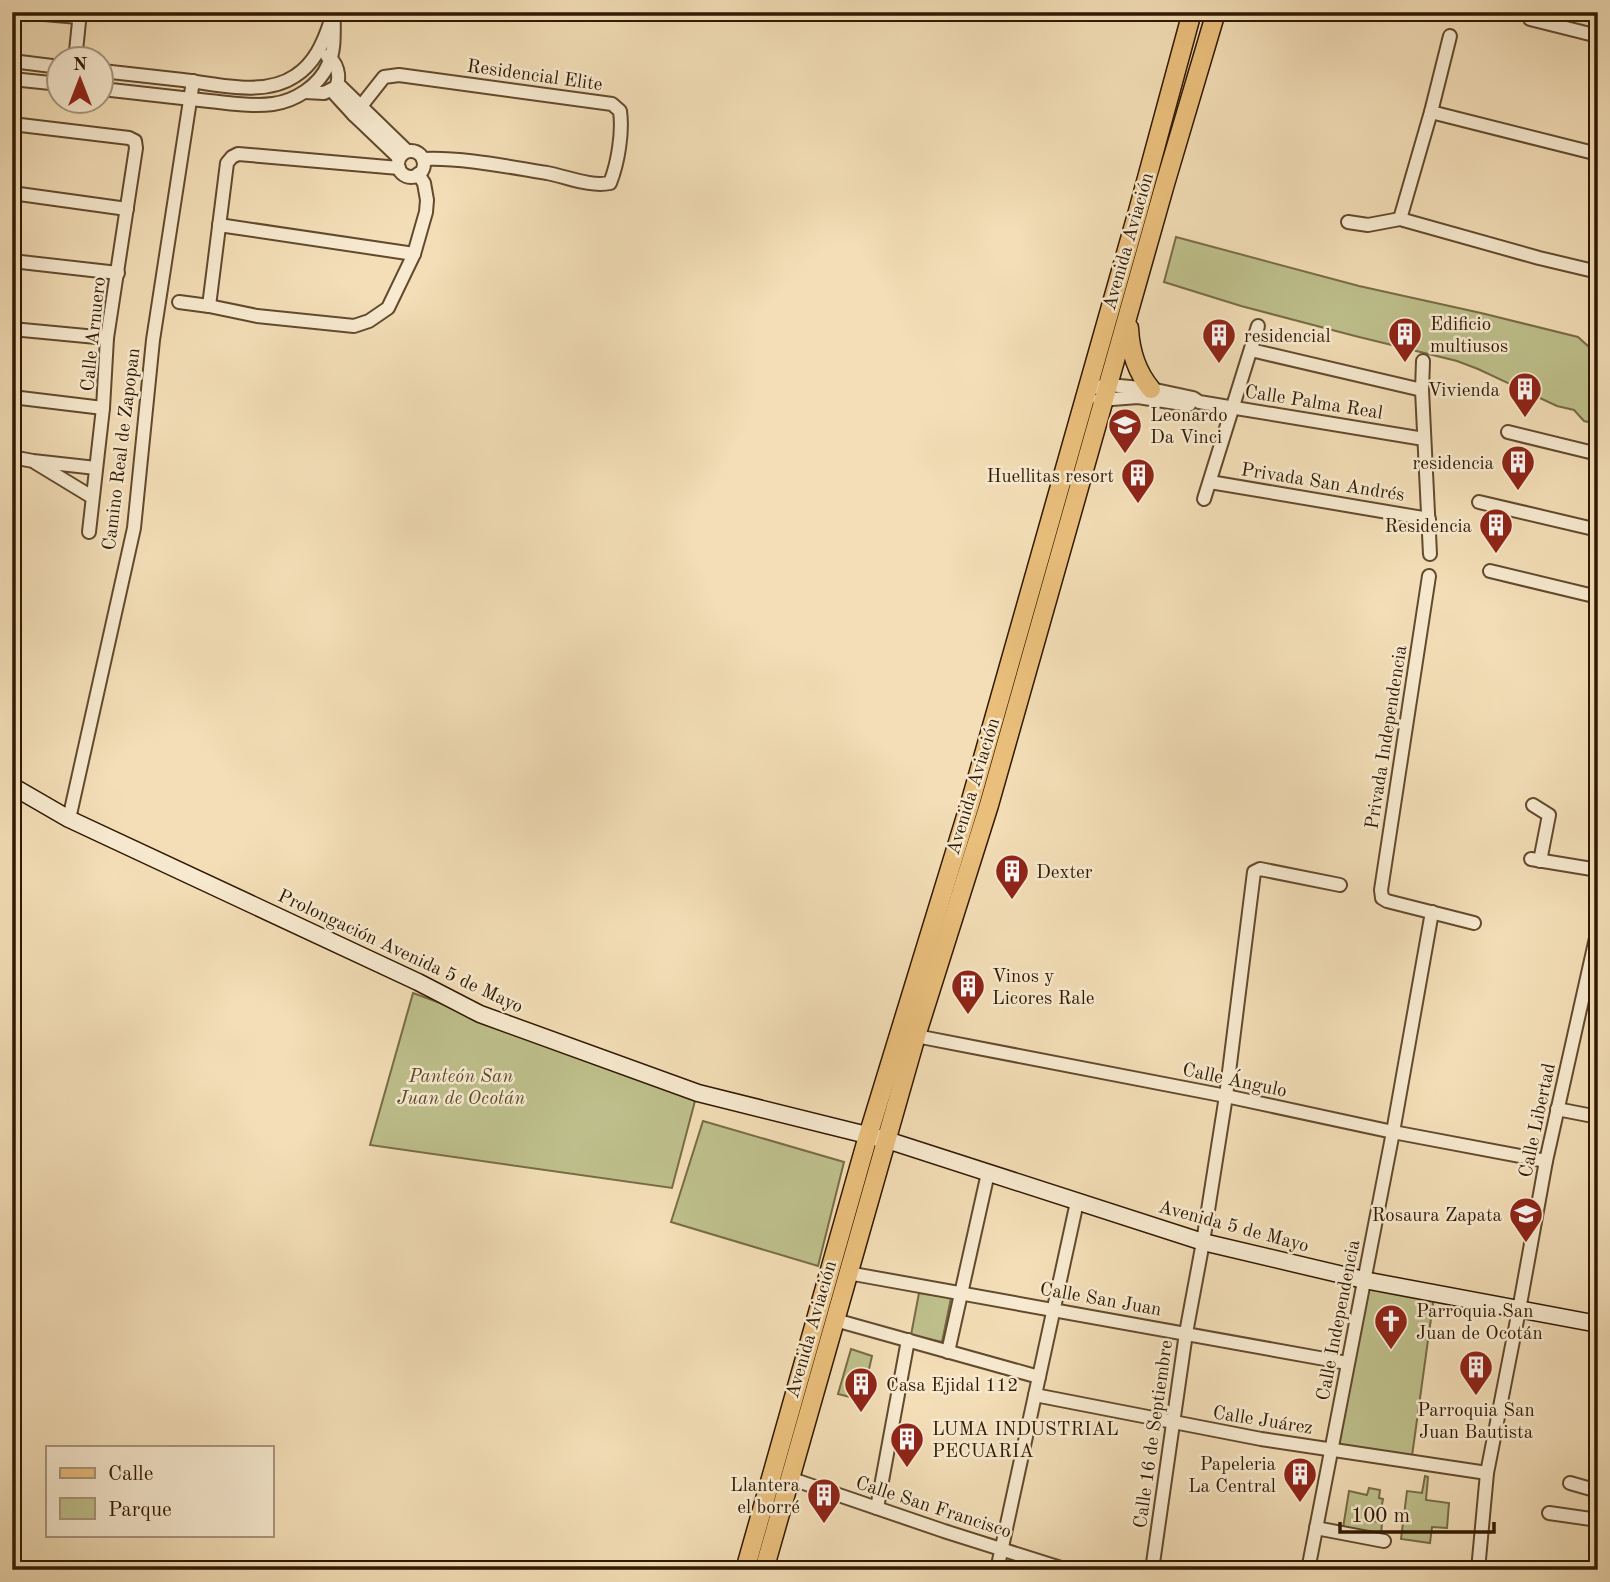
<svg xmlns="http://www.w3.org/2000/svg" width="1610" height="1582" viewBox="0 0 1610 1582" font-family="'Old Standard TT',serif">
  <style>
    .green { fill: #bec08c; stroke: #786c46; stroke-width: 2 }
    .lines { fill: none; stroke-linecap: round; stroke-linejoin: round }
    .street-casing { stroke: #624a2e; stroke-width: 16 }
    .secondary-casing { stroke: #311900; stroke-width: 19 }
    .primary-casing { stroke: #311900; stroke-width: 21 }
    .street { stroke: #f7ead0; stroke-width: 12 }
    .secondary { stroke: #f7ead0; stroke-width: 16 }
    .primary { stroke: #eabf7c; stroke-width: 18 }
    .labels { text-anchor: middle; stroke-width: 5; stroke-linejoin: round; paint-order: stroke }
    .street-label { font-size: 19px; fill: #311900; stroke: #f7ead0 }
    .poi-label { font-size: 19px; fill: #311900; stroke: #f7ead0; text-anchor: start }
    .park-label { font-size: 19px; font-style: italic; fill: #5b4b2a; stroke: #f7ead0 }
  </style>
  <rect width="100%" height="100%" fill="#f3deb7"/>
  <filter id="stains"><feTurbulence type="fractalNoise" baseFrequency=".00286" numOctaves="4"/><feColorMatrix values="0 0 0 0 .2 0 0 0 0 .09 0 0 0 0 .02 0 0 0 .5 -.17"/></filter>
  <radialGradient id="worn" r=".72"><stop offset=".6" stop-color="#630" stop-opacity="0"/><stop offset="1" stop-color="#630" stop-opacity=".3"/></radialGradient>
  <!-- green -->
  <g class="green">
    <polygon points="1176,237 1359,286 1481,313 1578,337 1588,346 1598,349 1598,424 1584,421 1574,410 1557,406 1478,369 1457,361 1355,336 1241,306 1164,282"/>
    <polygon points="413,993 696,1097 672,1188 370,1145"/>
    <polygon points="703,1121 844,1162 818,1266 671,1222"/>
    <polygon points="1367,1284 1434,1297 1412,1456 1335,1445"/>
    <polygon points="919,1293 951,1298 942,1342 911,1335"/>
    <polygon points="851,1349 872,1356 862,1400 838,1394"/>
    <polygon points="1425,1476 1428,1477 1426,1500 1449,1503 1447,1528 1432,1527 1430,1543 1401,1539 1407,1491 1422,1493"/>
    <polygon points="1369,1488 1380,1490 1379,1498 1383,1499 1381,1510 1375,1510 1374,1521 1382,1523 1381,1535 1343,1528 1349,1491 1367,1495"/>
  </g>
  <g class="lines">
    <!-- street casing -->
    <g class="street-casing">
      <g id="street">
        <polyline points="20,12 79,17"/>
        <polyline points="1530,19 1598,36"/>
        <polyline points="76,51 80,12"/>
        <polyline points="12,61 60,67"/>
        <path d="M102,71c27,3 54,6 81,9 34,4 81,17 112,-4 19,-12 28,-32 35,-53"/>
        <polyline points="12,79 60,84"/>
        <polyline points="338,84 407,151"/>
        <path d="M102,89c35,4 71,8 107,12 21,2 43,6 64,3 22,-3 46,-18 55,-39 8,-16 5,-35 6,-53"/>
        <polyline points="332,91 354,115 399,158"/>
        <path d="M305,92l19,1 12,-6c5,-11 1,-25 -9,-31"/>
        <polyline points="1431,112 1598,154"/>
        <path d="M354,115l30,-38 15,-2 213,29 8,7c3,21 -2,52 -10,72 -20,4 -42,-6 -63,-10 -38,-6 -86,-16 -124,-14"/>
        <polyline points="12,124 129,138 135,141 136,148 107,338 103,408 89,532"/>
        <circle cx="411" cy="164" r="13"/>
        <polyline points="12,193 127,209"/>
        <polyline points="1400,219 1431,112 1450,36"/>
        <polyline points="1348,222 1368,225 1400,219 1539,258 1598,272"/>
        <polyline points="219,225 414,254"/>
        <polyline points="12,261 118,273"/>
        <polyline points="179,302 209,306 257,316 354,326 369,321 388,308 414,254 426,212 427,200 424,183 418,174"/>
        <polyline points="209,306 227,163 232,157 238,154 399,168"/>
        <polyline points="12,329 107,338"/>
        <polyline points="1251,350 1422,390"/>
        <polyline points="1423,361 1422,390 1430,554"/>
        <polyline points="1087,389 1109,385 1151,389 1193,398 1199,402 1424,439"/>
        <polyline points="12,397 103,408"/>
        <polyline points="1099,400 1138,397 1189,405"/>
        <polyline points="1508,432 1598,454"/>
        <polyline points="12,457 33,461 96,468"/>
        <polyline points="36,463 92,497"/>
        <polyline points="1210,482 1429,519"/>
        <polyline points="1204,499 1258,326"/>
        <polyline points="1479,502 1598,530"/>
        <polyline points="1490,571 1598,597"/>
        <polyline points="1429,576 1381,890 1382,898 1387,901 1474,923"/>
        <polyline points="1533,805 1549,815 1540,861"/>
        <polyline points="69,819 134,528 153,340 193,81"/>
        <polyline points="1531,859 1598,870"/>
        <polyline points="916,1036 1226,1096 1393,1132 1546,1161"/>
        <polyline points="1557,1109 1598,1117"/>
        <polyline points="848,1273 1347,1363"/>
        <polyline points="835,1320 1039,1377"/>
        <polyline points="948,1352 988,1173"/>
        <polyline points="1035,1395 1261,1439 1487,1473"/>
        <polyline points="789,1478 944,1531 1067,1570"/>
        <polyline points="1570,1483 1598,1491"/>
        <polyline points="877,1508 908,1340"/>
        <polyline points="1549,1513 1598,1520"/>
        <polyline points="1316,1528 1384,1541"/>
        <polyline points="997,1570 1077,1202"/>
        <polyline points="1152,1570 1186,1333 1203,1242 1226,1096 1254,872 1260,869 1340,885"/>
        <polyline points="1308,1570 1393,1132 1432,912"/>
        <polyline points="1478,1570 1487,1473 1519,1310 1546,1161 1598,929"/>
      </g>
    </g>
    <!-- secondary casing -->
    <g class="secondary-casing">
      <polyline id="secondary" points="12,786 69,819 418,982 480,1014 698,1093 887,1140 1203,1242 1364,1280 1598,1324"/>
    </g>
    <!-- primary casing -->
    <g class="primary-casing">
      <g id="primary">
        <path d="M1129,328c1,22 7,43 22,61"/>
        <polyline points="745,1570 868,1136 971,800 1138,211 1192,12"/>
        <polyline points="764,1570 916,1036 989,805 1165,184 1216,12"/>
      </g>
    </g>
    <!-- street -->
    <use href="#street" class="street"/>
    <!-- secondary -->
    <use href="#secondary" class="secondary"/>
    <!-- primary -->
    <use href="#primary" class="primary"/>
  </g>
  <!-- icons -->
  <defs>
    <g id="building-pin" transform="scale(1.75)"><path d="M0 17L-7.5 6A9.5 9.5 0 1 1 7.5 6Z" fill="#8f2418" stroke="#f7ead0"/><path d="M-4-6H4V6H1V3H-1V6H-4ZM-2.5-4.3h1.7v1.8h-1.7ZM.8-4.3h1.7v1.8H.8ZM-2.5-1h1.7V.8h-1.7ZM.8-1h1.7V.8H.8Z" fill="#fff"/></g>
    <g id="school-pin" transform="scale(1.75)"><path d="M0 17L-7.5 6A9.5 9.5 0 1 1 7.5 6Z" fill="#8f2418" stroke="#f7ead0"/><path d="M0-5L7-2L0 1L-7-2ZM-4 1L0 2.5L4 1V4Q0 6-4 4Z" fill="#fff"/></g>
    <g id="church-pin" transform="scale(1.75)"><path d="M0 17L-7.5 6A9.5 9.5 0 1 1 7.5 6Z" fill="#8f2418" stroke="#f7ead0"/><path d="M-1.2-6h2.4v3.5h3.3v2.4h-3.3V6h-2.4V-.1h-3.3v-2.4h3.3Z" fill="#fff"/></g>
  </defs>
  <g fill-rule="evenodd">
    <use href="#building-pin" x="1405" y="334"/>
    <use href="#building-pin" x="1219" y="335"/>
    <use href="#building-pin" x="1525" y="389"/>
    <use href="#school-pin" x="1125" y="425"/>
    <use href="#building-pin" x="1518" y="462"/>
    <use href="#building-pin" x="1138" y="475"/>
    <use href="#building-pin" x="1496" y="525"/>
    <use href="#building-pin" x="1012" y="871"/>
    <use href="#building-pin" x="968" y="986"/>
    <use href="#school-pin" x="1526" y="1214"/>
    <use href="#church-pin" x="1391" y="1321"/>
    <use href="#building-pin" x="1476" y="1367"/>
    <use href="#building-pin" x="861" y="1384"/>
    <use href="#building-pin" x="907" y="1439"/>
    <use href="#building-pin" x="1300" y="1474"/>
    <use href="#building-pin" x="824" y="1495"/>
  </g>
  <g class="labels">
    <!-- street labels -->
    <g class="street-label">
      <text transform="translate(535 74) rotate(8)" y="7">Residencial Elite</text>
      <text transform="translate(1127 241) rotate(-74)" y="7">Avenida Aviación</text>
      <text transform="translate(92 334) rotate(-84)" y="7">Calle Arnuero</text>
      <text transform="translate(1314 401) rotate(9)" y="7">Calle Palma Real</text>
      <text transform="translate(120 449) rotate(-83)" y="7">Camino Real de Zapopan</text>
      <text transform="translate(1323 481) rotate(9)" y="7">Privada San Andrés</text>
      <text transform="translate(1385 737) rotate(-81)" y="7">Privada Independencia</text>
      <text transform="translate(972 786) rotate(-73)" y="7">Avenida Aviación</text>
      <text transform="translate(401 950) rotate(25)" y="7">Prolongación Avenida 5 de Mayo</text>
      <text transform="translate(1235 1079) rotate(12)" y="7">Calle Ángulo</text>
      <text transform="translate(1536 1120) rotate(-78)" y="7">Calle Libertad</text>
      <text transform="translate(1234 1225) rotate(15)" y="7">Avenida 5 de Mayo</text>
      <text transform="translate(1101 1298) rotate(10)" y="7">Calle San Juan</text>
      <text transform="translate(1337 1320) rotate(-79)" y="7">Calle Independencia</text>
      <text transform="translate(810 1329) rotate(-74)" y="7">Avenida Aviación</text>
      <text transform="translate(1263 1419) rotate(9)" y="7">Calle Juárez</text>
      <text transform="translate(1152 1434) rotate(-82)" y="7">Calle 16 de Septiembre</text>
      <text transform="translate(934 1506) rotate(18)" y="7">Calle San Francisco</text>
    </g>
    <!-- poi labels -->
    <g class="poi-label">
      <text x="1430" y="330">Edificio<tspan x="1430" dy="22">multiusos</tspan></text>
      <text x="1244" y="342">residencial</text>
      <text x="1500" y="396" text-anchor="end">Vivienda</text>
      <text x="1150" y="421">Leonardo<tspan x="1150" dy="22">Da Vinci</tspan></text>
      <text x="1494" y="469" text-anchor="end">residencia</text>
      <text x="1114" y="482" text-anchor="end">Huellitas resort</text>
      <text x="1472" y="532" text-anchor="end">Residencia</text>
      <text x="1036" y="878">Dexter</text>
      <text x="992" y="982">Vinos y<tspan x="992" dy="22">Licores Rale</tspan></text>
      <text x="1502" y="1221" text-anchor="end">Rosaura Zapata</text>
      <text x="1416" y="1317">Parroquia San<tspan x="1416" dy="22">Juan de Ocotán</tspan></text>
      <text x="886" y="1391">Casa Ejidal 112</text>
      <text x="1476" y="1416" text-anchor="middle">Parroquia San<tspan x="1476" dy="22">Juan Bautista</tspan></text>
      <text x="932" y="1435">LUMA INDUSTRIAL<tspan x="932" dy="22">PECUARIA</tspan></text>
      <text x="1276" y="1470" text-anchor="end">Papeleria<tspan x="1276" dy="22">La Central</tspan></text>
      <text x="800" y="1491" text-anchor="end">Llantera<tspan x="800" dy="22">el borré</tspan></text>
    </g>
    <!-- park labels -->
    <g class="park-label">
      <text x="461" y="1082">Panteón San<tspan x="461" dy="22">Juan de Ocotán</tspan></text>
    </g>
  </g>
  <!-- margin -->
  <rect width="1610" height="1582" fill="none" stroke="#f3deb7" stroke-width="42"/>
  <rect x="14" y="14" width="1582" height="1554" fill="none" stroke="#311900" stroke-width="3.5"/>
  <rect x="21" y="21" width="1568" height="1540" fill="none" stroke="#311900" stroke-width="2"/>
  <!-- legend -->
  <rect x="46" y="1446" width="228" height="91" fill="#f7ead0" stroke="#a8967d" stroke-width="2"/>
  <rect x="60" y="1468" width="35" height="10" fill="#eabf7c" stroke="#a8967d" stroke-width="2"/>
  <text x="108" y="1480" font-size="21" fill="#311900">Calle</text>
  <rect x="60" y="1498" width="35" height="21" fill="#bec08c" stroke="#a8967d" stroke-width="2"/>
  <text x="108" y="1516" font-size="21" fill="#311900">Parque</text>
  <!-- north arrow -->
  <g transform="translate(80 80)"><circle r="33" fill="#f7ead0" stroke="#a8967d" stroke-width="2"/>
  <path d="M0-5L12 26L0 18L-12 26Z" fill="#8f2418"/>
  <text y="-10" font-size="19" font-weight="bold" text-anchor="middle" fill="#311900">N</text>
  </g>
  <!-- scale -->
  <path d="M1340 1522v10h154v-10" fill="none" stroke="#311900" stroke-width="3.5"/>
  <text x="1351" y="1522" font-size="21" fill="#311900" stroke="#f7ead0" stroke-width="5" paint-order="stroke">100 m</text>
  <rect width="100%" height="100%" filter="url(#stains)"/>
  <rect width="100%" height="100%" fill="url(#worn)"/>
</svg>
